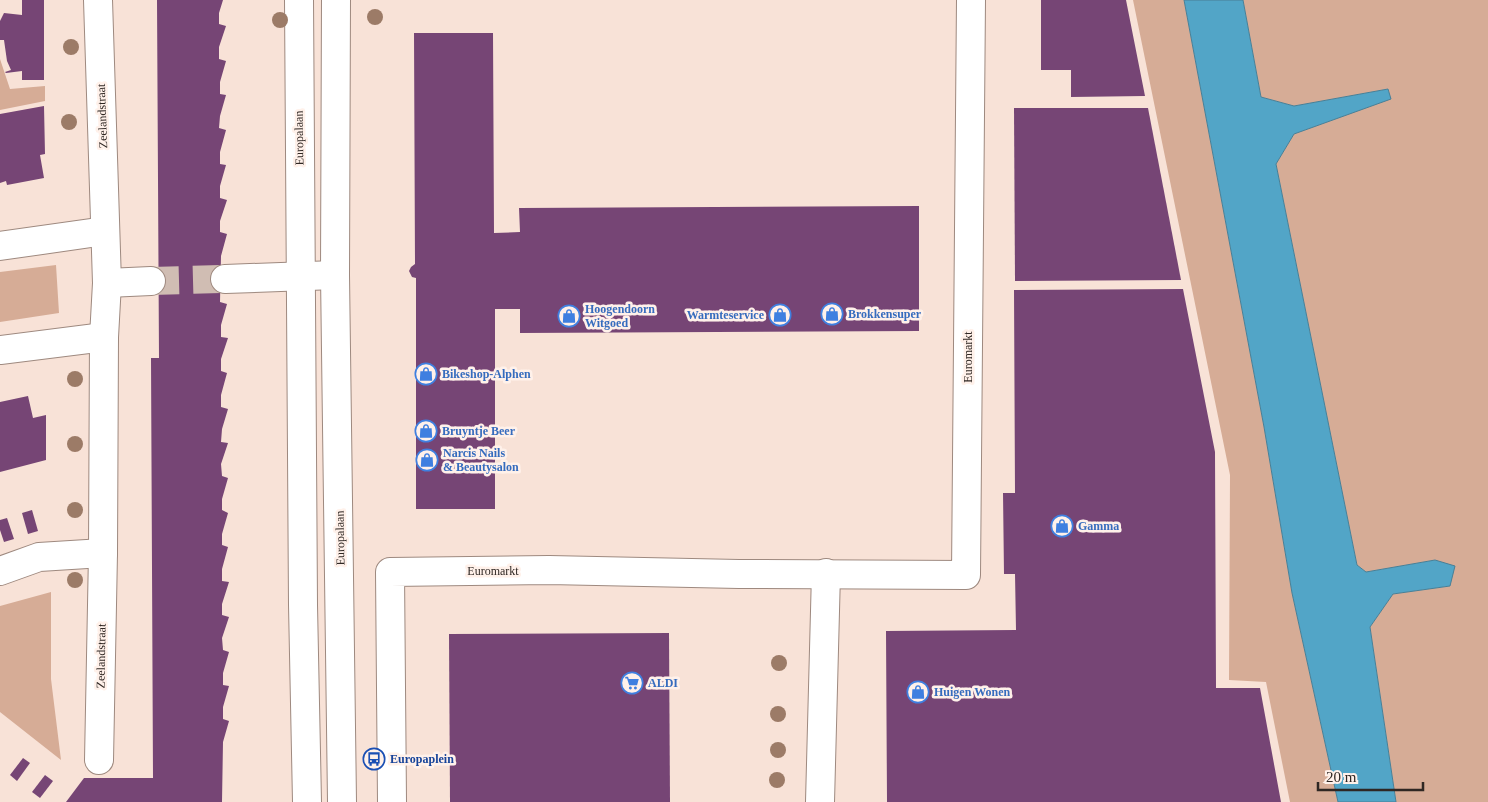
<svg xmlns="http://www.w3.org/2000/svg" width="1488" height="802" viewBox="0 0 1488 802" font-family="'Times New Roman',serif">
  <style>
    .green { fill: #d6ac96 }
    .water { fill: #52a5c7; stroke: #487f96 }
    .building { fill: #764575 }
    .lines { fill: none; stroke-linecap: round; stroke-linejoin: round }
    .minor-tunnel { stroke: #d0bdb3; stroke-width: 28; stroke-dasharray: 28 14; stroke-linecap: butt }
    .minor-casing { stroke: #9e897f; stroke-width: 30 }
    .tertiary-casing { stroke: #9e897f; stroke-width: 30 }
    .minor { stroke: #fff; stroke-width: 28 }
    .tertiary { stroke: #fff; stroke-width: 28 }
    .tree { fill: #9c7b67 }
    .labels { text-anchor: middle; stroke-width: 5; stroke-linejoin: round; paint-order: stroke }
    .street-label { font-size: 12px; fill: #2f2723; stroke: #fff1ea }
    .shop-label { font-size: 12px; font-weight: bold; fill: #366cbe; stroke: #fff1ea; text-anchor: start }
    .transit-label { font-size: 12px; font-weight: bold; fill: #164399; stroke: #fff1ea; text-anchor: start }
  </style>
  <rect width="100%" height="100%" fill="#f8e2d7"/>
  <!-- green -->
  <g class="green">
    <polygon points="1133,0 1184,0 1264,427 1292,593 1338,802 1290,802 1266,682 1229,680 1230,475"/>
    <polygon points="1243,0 1488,0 1488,802 1396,802 1370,627 1393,594 1450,586 1435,560 1366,572 1357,565 1276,164 1294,134 1390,99 1388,89 1294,106 1261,97"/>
    <polygon points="0,59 10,89 45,86 45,101 0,110"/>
    <polygon points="56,265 59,313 0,322 0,272"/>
    <polygon points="51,592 51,679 61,760 0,712 0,606"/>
  </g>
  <!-- water -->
  <polygon class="water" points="1184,0 1243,0 1261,97 1294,106 1388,89 1391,99 1294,134 1276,164 1357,565 1366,572 1435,560 1455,566 1450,586 1393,594 1370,627 1396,802 1338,802 1292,593 1264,427"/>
  <!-- building -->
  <g class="building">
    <polygon points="22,0 44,0 44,80 22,80 22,71 6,73 5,72 11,70 7,61 4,40 0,40 0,21 4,13 22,15"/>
    <polygon points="157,0 223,0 219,13 219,24 226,26 219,47 219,59 226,61 220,82 220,94 226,95 220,116 219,128 226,130 220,152 220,164 226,165 220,186 220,198 227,200 220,221 220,232 227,234 221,256 220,302 227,304 221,325 221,337 228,338 221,359 221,371 227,373 221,395 221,407 228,409 222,429 221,442 228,443 221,464 222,476 228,478 222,499 222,510 228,513 222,534 222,545 228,547 222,569 222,581 229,582 222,604 222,615 229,617 222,638 223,650 229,652 223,673 223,685 229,686 223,707 223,719 229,721 223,742 222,802 66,802 84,778 153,778 151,358 159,358"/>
    <polygon points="1041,0 1126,0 1145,96 1071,97 1071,70 1041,70"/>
    <polygon points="414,33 493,33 494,233 520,232 519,208 919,206 919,331 520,333 520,309 495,309 495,509 416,509 416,278 412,277 409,271 411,267 415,264"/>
    <polygon points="44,106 45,154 40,155 44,178 7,185 6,181 0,183 0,114"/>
    <polygon points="1014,108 1148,108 1181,280 1015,281"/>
    <polygon points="1183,289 1215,452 1216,688 1260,688 1281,802 887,802 886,631 1016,630 1015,574 1004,574 1003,493 1015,493 1014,290"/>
    <polygon points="28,396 33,418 46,415 46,460 0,472 0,402"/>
    <polygon points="32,510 38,531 28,534 22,513"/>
    <polygon points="7,518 14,539 4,542 0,530 0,520"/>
    <polygon points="669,633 670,802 450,802 449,634"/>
    <polygon points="23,758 30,763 17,781 10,775"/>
    <polygon points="45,775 53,781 40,798 32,792"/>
  </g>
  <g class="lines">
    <!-- minor-tunnel -->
    <polyline class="minor-tunnel" points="151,281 225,279"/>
    <!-- minor casing -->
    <g class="minor-casing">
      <g id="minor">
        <polyline points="98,0 107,283 104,337 103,553 99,760"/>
        <polyline points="0,246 105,231"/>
        <polyline points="225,279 335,275"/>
        <polyline points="107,283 151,281"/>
        <polyline points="0,350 104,337"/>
        <polyline points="0,571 39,557 103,553"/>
        <polyline points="392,802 390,572 549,570 739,574 966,575 971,0"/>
        <polyline points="820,802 826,573"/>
      </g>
    </g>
    <!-- tertiary casing -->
    <g class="tertiary-casing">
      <g id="tertiary">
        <polyline points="299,0 303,605 307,802"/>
        <polyline points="336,0 335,275 342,802"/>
      </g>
    </g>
    <!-- minor -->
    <use href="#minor" class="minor"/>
    <!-- tertiary -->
    <use href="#tertiary" class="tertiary"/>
  </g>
  <!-- trees -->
  <g class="tree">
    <circle cx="375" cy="17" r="8"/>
    <circle cx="280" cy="20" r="8"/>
    <circle cx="71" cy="47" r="8"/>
    <circle cx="69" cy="122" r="8"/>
    <circle cx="75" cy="379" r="8"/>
    <circle cx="75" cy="444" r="8"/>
    <circle cx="75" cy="510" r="8"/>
    <circle cx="75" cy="580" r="8"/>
    <circle cx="779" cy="663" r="8"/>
    <circle cx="778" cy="714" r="8"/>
    <circle cx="778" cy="750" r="8"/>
    <circle cx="777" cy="780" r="8"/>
  </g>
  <!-- icons -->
  <defs>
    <g id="shop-ring" transform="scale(1.125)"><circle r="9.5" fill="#fff1ea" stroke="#3f7fe0" stroke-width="1.5"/><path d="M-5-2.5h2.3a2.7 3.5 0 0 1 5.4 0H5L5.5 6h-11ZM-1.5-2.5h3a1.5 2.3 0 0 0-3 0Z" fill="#3f7fe0"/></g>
    <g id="supermarket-ring" transform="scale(1.125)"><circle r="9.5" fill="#fff1ea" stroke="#3f7fe0" stroke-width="1.5"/><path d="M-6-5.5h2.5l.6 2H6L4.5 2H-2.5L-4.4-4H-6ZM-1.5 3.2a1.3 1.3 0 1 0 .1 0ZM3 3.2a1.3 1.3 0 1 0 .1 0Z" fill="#3f7fe0"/></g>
    <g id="bus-ring" transform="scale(1.125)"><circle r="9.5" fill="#fff1ea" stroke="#1a4fb4" stroke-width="1.5"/><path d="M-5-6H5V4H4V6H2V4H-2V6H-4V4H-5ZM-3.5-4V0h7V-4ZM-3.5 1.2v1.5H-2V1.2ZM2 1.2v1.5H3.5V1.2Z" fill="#1a4fb4"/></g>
  </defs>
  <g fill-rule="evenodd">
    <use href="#shop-ring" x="832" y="314"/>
    <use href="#shop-ring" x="780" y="315"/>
    <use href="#shop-ring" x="569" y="316"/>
    <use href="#shop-ring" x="426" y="374"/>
    <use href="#shop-ring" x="426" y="431"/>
    <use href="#shop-ring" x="427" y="460"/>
    <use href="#shop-ring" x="1062" y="526"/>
    <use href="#supermarket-ring" x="632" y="683"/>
    <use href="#shop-ring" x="918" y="692"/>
    <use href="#bus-ring" x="374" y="759"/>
  </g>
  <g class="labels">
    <!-- street labels -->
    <g class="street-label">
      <text transform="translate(102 116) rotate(-92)" y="4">Zeelandstraat</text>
      <text transform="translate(299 138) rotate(-91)" y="4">Europalaan</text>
      <text transform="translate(968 357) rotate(-90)" y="4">Euromarkt</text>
      <text transform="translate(340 538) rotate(-91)" y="4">Europalaan</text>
      <text x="493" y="575">Euromarkt</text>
      <text transform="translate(101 656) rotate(-89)" y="4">Zeelandstraat</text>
    </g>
    <!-- shop labels -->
    <g class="shop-label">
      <text x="585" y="313">Hoogendoorn<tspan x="585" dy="14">Witgoed</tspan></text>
      <text x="848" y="318">Brokkensuper</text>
      <text x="764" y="319" text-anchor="end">Warmteservice</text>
      <text x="442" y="378">Bikeshop-Alphen</text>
      <text x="442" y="435">Bruyntje Beer</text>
      <text x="443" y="457">Narcis Nails<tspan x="443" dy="14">&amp; Beautysalon</tspan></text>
      <text x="1078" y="530">Gamma</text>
      <text x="648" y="687">ALDI</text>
      <text x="934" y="696">Huigen Wonen</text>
    </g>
    <!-- transit labels -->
    <g class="transit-label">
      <text x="390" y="763">Europaplein</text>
    </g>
  </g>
  <!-- scale -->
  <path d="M1318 782v8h105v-8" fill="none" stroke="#2f2723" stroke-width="2.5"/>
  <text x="1326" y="782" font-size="15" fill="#2f2723" stroke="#fff1ea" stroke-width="4" paint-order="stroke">20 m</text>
</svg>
